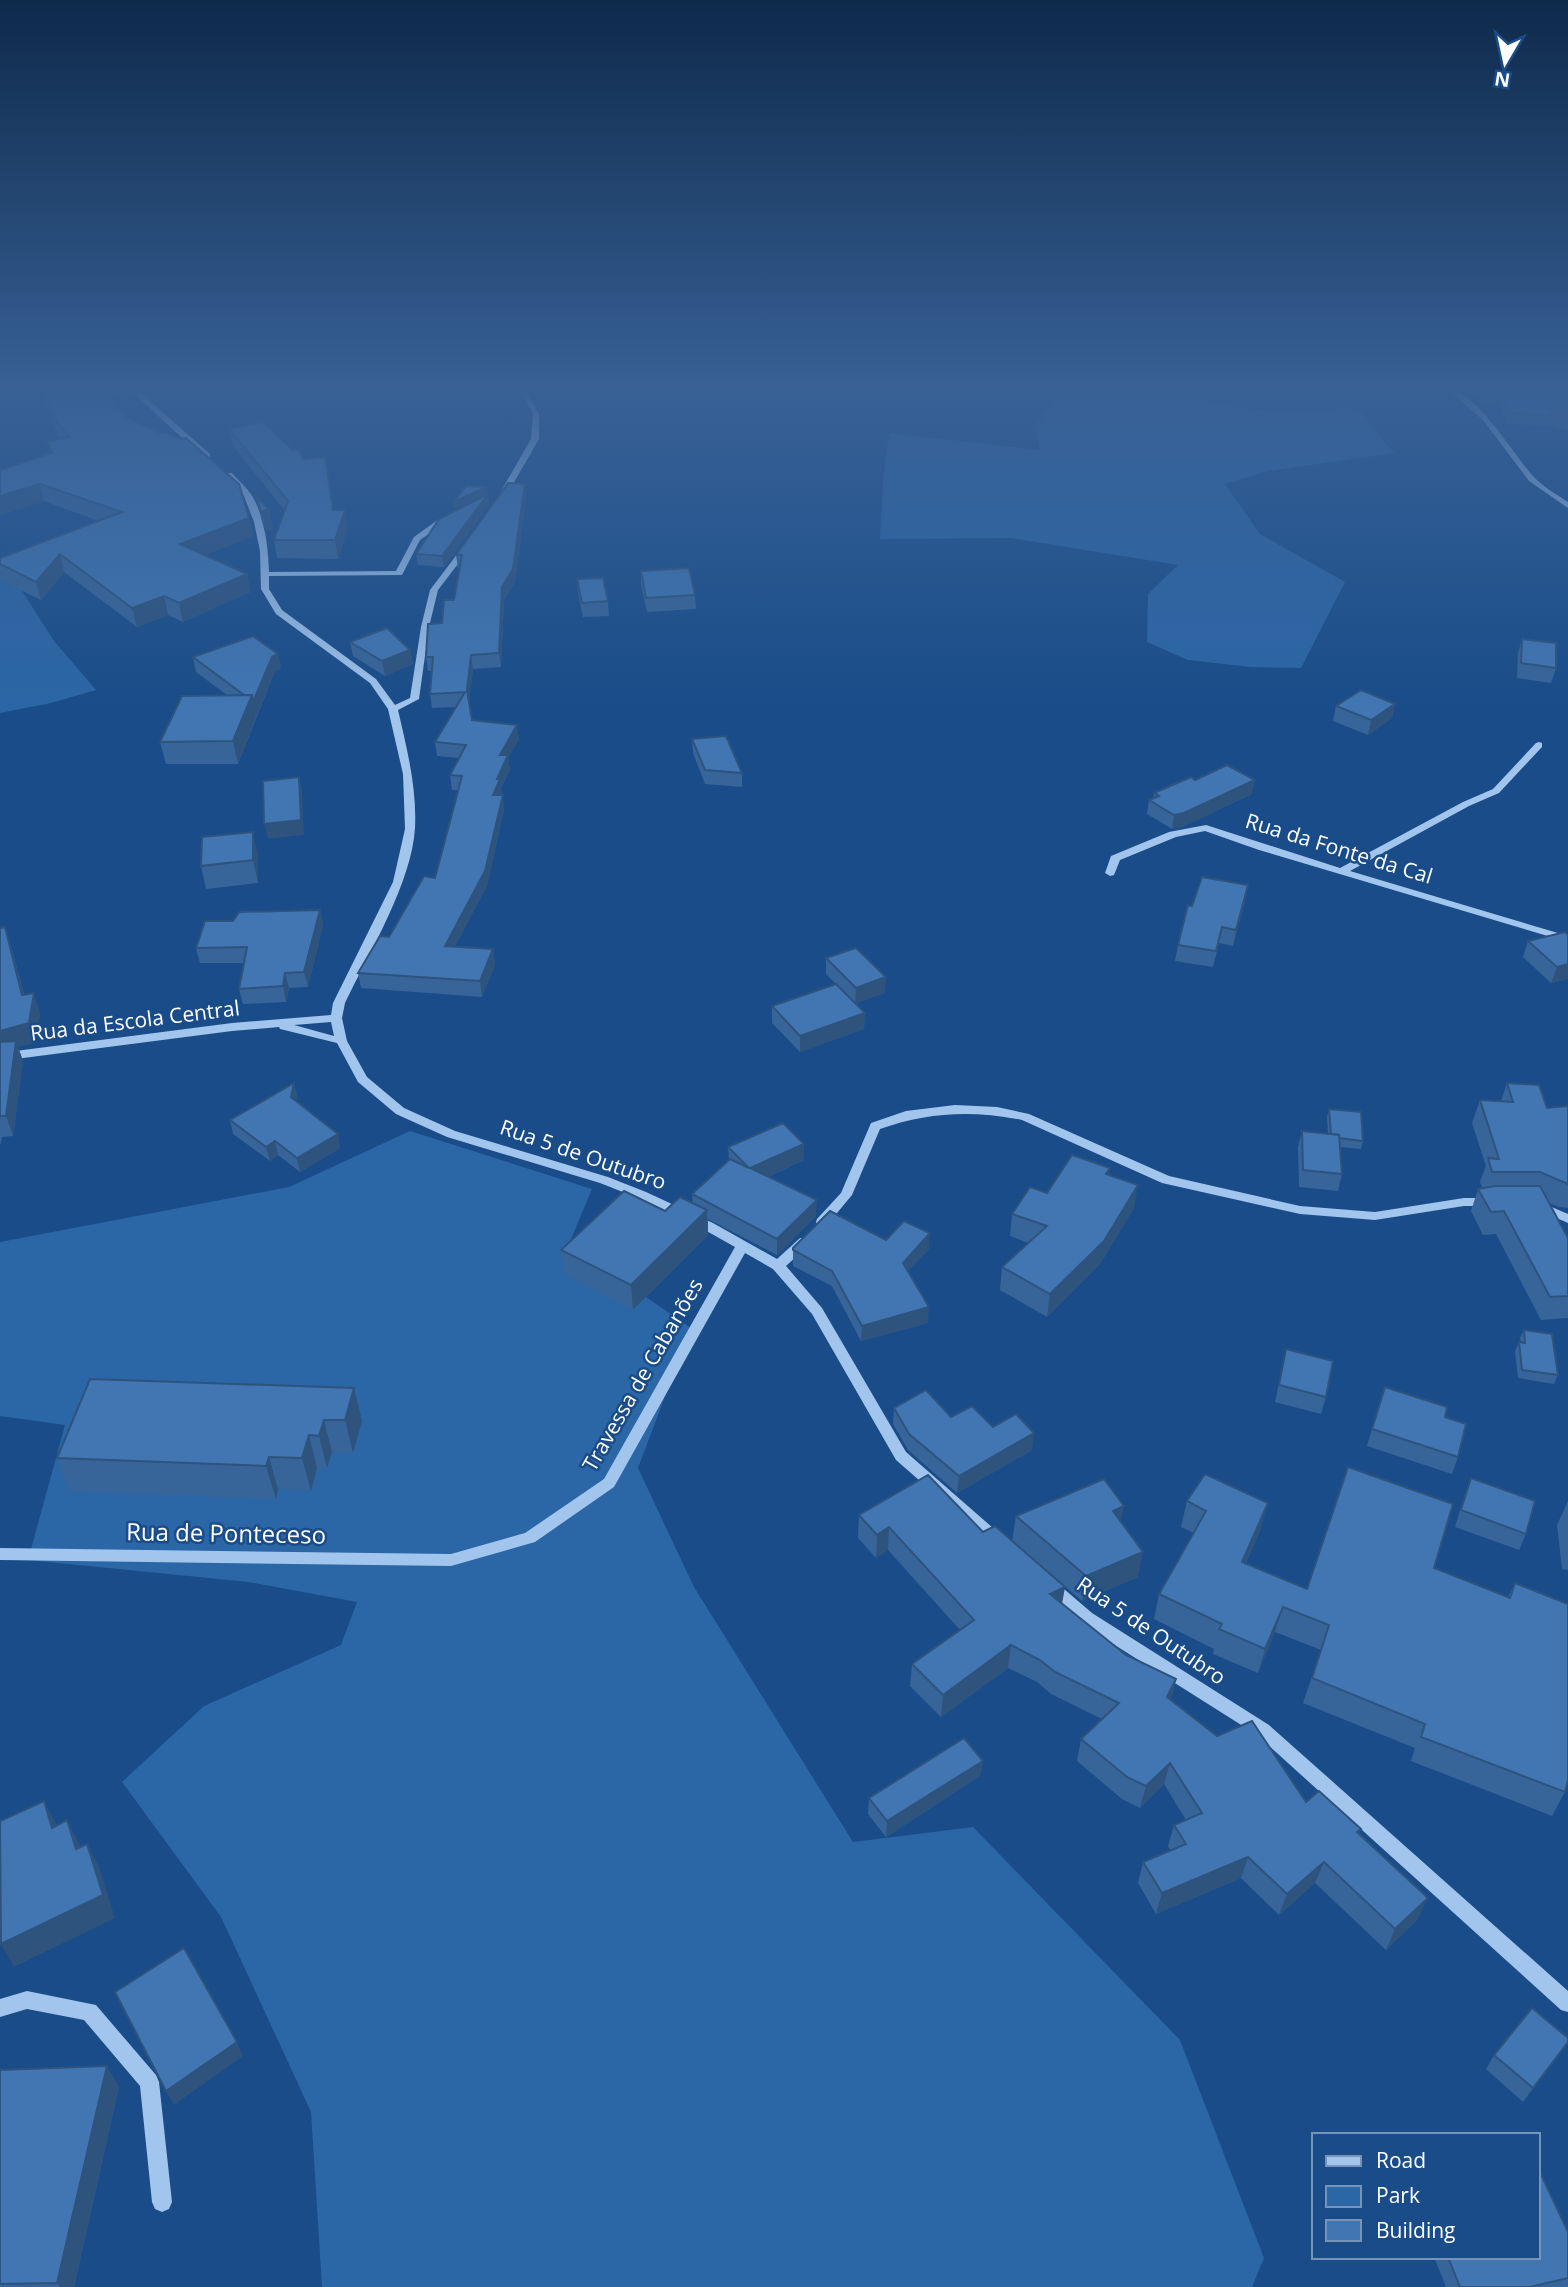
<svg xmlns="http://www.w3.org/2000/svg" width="1568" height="2287" viewBox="0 0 1568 2287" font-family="'Open Sans',sans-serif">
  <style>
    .green { fill: #2b66a6 }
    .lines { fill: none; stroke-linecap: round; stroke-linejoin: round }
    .river { fill: #3c628e; fill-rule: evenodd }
    .minor { fill: #a1c5ed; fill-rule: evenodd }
    .wall { fill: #386599 }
    .shaded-wall { fill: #2e537d }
    .building { fill: #4176b2; stroke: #2e537d; stroke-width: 2 }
    .labels { text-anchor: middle; stroke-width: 5; stroke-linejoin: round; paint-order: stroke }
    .street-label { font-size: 21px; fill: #fff; stroke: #194c88 }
    .near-street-label { font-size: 24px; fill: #fff; stroke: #194c88 }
  </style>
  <rect width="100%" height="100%" fill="#194c88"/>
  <!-- green -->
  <g class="green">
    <polygon points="1491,389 1568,389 1568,407 1493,399"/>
    <polygon points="1168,395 1255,410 1358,409 1394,453 1268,471 1225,484 1260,534 1345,582 1301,668 1251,667 1188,660 1147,642 1148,594 1178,565 1011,538 880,539 883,482 889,433 1040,450 1035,426 1056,398"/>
    <polygon points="0,564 10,572 54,641 96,690 51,703 0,713"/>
    <polygon points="410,1131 592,1189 569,1244 691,1328 638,1468 694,1587 853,1842 973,1827 1180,2040 1264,2258 1252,2287 322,2287 311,2112 221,1917 122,1782 204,1706 341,1645 357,1602 248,1582 28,1560 65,1425 0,1416 0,1242 289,1187"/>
  </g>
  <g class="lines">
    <!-- river -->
    <path class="river" d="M1518,389h30l20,18v24c-22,-6 -41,-21 -50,-42z"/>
    <!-- minor -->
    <g class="minor">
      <polygon points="129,389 136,389 210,454 210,458 204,458"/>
      <polygon points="519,389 525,389 539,414 539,439 505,498 501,500 497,498 531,439 533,414"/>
      <path d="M1447,389c28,0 67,66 86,87 10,11 23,18 35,26v6l-39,-27 -46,-61z"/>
      <path d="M226,473h6c6,7 14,14 19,21 14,22 17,53 18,78l127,-1 18,-34 29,-21h6v4l-29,20 -18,35 -133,1v13l13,21 94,69 19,26 15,-7 11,-71 9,-37 34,-45 7,2 -33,43 -9,37 -10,72 -21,11c9,39 19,78 17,118 -3,54 -46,125 -70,175l-3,15 5,23 20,36 37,31 51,23 153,46 38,15 67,31 64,36 23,-21h10l1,3 -1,3 -24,22 36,42 84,144 95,83 3,4 -3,4 -5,2 -5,-2 -95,-83 -84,-146 -39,-45 -28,-16 -131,234 -79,55 -84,24 -451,-6v-12l451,6 74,-21 79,-54 131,-232 -32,-18 -65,-31 -38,-15 -153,-46 -51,-23 -38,-32 -21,-39 -57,-14 -1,-2 -47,4 -232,30v-8l232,-30 99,-8 2,-12 60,-121 12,-53 -2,-55 -15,-65 -18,-26 -94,-69 -15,-25 -1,-38 -6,-29 -10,-26 -18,-19zM331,1022l3,14 -40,-11z"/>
      <polygon points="1539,742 1542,743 1542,747 1499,793 1469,806 1350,871 1568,936 1568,942 1259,850 1205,831 1176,837 1120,860 1114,875 1110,876 1105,873 1111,856 1169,832 1206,825 1340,868 1463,802 1493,789 1536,743"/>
      <path d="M955,1105l42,2 32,7 140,62 131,30 75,6 89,-14h24l6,4 -6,4h-24l-89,14 -75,-6 -138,-31 -140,-63c-50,-10 -94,-8 -142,9l-28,66 -25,30h-10l-1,-3 1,-3 24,-26 30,-70 35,-12z"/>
      <polygon points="1540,1202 1568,1214 1568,1223 1536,1209 1534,1206"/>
      <polygon points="1052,1581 1057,1583 1092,1613 1269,1725 1568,1991 1568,2012 1561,2010 1257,1735 1080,1623 1047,1593 1044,1588 1047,1583"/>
      <polygon points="27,1991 96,2005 156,2075 159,2082 172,2202 169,2209 162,2212 155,2209 152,2202 140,2086 84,2020 27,2009 0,2017 0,1999"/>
    </g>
  </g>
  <!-- wall -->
  <g class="wall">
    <polygon points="40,389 121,389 122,394 108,397 126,417 249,518 253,536 204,555 247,574 250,592 183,622 168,615 137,627 64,572 41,600 0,580 0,558 99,521 44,501 0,515 0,470 50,453 47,441 61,439 58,435"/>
    <polygon points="1468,389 1492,389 1493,393 1490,405"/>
    <polygon points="1499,389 1532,389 1555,416 1552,426 1506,424 1498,396"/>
    <polygon points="229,429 292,450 303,459 333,510 348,527 338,559 277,558 274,540 285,511 233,446"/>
    <polygon points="525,484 526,497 515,582 504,600 501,667 473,669 469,702 472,720 519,739 508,758 510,770 501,788 504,810 487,886 455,946 493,949 495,965 482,997 361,988 358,973 389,937 435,878 458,790 452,790 450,775 459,758 437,756 435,742 456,707 432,708 430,694 432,671 428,671 426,657 454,600 460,568 458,568 456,555"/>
    <polygon points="488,494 489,505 444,567 418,565 416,554"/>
    <polygon points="257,498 273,529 265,532 261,518"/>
    <polygon points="641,571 695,595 696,609 647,612 641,585"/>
    <polygon points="577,579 608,601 609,616 583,617 578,593"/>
    <polygon points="1522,639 1556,668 1551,683 1517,678 1518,653"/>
    <polygon points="350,642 410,650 413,664 385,676 353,656"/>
    <polygon points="278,654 281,668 275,671 238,764 166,764 160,742 227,695 196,672 193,657"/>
    <polygon points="1395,704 1392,718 1368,735 1333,721 1336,706"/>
    <polygon points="692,739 742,773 742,787 705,784 693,753"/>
    <polygon points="1195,780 1252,794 1182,827 1172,829 1147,814 1149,800 1153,798 1154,793"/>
    <polygon points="258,855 258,883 206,889 201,866"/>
    <polygon points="1245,901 1233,946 1219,943 1213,967 1175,961 1178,945 1192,906"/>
    <polygon points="320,910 323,925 308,987 289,988 286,1002 243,1004 239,989 244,963 200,963 196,948 233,921"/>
    <polygon points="0,928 11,946 24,994 40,1013 36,1042 18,1047 23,1061 13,1136 2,1137 0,1146"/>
    <polygon points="1568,935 1568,979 1551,983 1523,957 1528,941"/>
    <polygon points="826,958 885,993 856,1003 865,1013 864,1029 800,1052 772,1023 772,1006 836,984 826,974"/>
    <polygon points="294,1083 297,1096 296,1101 340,1148 300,1172 278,1155 270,1161 233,1134 230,1120"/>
    <polygon points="1507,1083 1547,1108 1568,1106 1568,1208 1559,1207 1549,1203 1568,1238 1568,1318 1541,1320 1496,1234 1483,1235 1471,1211 1478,1189 1482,1188 1480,1181 1486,1166 1472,1123 1480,1100 1501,1101"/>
    <polygon points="1329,1109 1363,1141 1361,1149 1340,1147 1342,1174 1338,1191 1299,1187 1298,1147 1302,1131 1328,1134 1327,1117"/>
    <polygon points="728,1147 804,1160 768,1177 816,1216 777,1255 708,1219 708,1235 633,1310 564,1274 561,1250 693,1203 692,1194 729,1160"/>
    <polygon points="1110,1168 1108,1175 1134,1208 1100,1264 1047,1317 1000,1290 1002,1267 1028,1243 1010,1236 1012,1214 1047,1193"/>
    <polygon points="886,1240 929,1249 908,1271 928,1323 861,1341 832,1286 793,1266 793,1248"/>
    <polygon points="1524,1330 1558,1375 1554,1384 1518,1378 1515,1351 1519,1342 1521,1343 1520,1338"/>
    <polygon points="1286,1349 1326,1397 1321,1414 1275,1402"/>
    <polygon points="90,1379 362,1421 353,1453 332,1452 327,1468 317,1468 311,1491 278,1489 276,1499 70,1491 57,1458"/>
    <polygon points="1379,1404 1445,1417 1458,1457 1452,1474 1367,1446"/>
    <polygon points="894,1408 951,1417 993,1427 1032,1450 957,1493 908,1450 893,1424"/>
    <polygon points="1471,1478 1526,1534 1519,1550 1455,1527 1465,1494"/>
    <polygon points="1187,1501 1261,1528 1246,1563 1307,1589 1434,1568 1508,1597 1515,1583 1565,1792 1552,1816 1411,1761 1415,1748 1303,1703 1321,1650 1275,1632 1258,1673 1213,1654 1214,1649 1154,1619 1159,1594 1194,1533 1181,1527"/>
    <polygon points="1568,1501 1568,1570 1562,1569 1557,1525"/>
    <polygon points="859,1515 983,1532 1062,1604 1126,1655 1176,1679 1171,1699 1217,1736 1306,1802 1359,1833 1418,1919 1386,1950 1315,1883 1279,1915 1241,1878 1156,1914 1138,1883 1143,1862 1170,1850 1168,1846 1174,1825 1186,1820 1164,1784 1140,1808 1122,1799 1077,1761 1081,1739 1102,1719 1051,1694 1037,1682 1008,1668 941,1717 910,1686 912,1664 960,1630 888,1550 876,1558 858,1538"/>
    <polygon points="1016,1516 1121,1522 1138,1577 1082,1601 1012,1541"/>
    <polygon points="983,1761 980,1776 886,1837 868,1814 869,1798"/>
    <polygon points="1568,2043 1523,2102 1486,2069 1494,2055"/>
    <polygon points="0,2070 119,2087 74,2287 0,2287"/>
    <polygon points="1568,2232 1568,2287 1446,2287 1434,2257 1538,2257"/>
  </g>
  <!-- shaded-wall -->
  <g class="shaded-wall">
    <polygon points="97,389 121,389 122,394 100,399"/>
    <polygon points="190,389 220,389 191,394"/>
    <polygon points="40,484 44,501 0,515 0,496"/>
    <polygon points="525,484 526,497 515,582 504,600 501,667 499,653 502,587"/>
    <polygon points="487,487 488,494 453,509 453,502"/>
    <polygon points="488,494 489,505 444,567 442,556"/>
    <polygon points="269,509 273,529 265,532 261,512"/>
    <polygon points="345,510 348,527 338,559 335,540"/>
    <polygon points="249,518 253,536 184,562 180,544"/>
    <polygon points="60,554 64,572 41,600 36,582"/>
    <polygon points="247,574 250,592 183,622 179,603"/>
    <polygon points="164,596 168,615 137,627 132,608"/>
    <polygon points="410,650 413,664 385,676 382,661"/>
    <polygon points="278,654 281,668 275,671 256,717 253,702 272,657"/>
    <polygon points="471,655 473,669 469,704 467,690"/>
    <polygon points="252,695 256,717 238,764 233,741"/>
    <polygon points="1395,704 1392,718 1368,735 1371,720"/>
    <polygon points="517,725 519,739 508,758 510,770 501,788 502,794 495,810 493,795 497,779 500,755"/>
    <polygon points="299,777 302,792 304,835 268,839 264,824"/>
    <polygon points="1255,780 1252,794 1182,827 1172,829 1174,815"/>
    <polygon points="503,795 504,810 487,886 447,961 445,946"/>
    <polygon points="253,832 258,855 258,883 253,860"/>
    <polygon points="1248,885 1245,901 1233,946 1236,930"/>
    <polygon points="320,910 323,925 308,987 304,972"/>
    <polygon points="5,927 11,946 29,1014 22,995"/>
    <polygon points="493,949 495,965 482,997 480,981"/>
    <polygon points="1568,964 1568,979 1551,983 1557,967"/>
    <polygon points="285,973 289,988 286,1002 283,986"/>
    <polygon points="886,977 885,993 855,1004 856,988"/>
    <polygon points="34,993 40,1013 36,1042 18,1047 23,1061 13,1136 6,1116 0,1052 0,1031"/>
    <polygon points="865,1013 864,1029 800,1052 800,1036"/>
    <polygon points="294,1083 297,1096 294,1111 291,1097"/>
    <polygon points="338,1134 340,1148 300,1172 297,1158"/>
    <polygon points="275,1141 278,1155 270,1161 266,1147"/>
    <polygon points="804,1144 804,1160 750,1185 750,1168"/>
    <polygon points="1138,1185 1134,1208 1100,1264 1047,1317 1050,1294"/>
    <polygon points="817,1200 816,1216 777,1255 777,1239"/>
    <polygon points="707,1210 708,1235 633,1310 631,1285"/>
    <polygon points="930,1233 929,1249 902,1278 903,1263"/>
    <polygon points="929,1307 928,1323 861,1341 862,1326"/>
    <polygon points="354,1388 362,1421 353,1453 345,1420"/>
    <polygon points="324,1420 332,1452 327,1468 319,1436"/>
    <polygon points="1034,1433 1032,1450 957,1493 959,1476"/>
    <polygon points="309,1435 317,1468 311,1491 302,1458"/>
    <polygon points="269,1457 278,1489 276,1499 266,1466"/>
    <polygon points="1268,1503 1261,1528 1235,1587 1242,1562"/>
    <polygon points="1124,1506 1119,1531 1113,1511"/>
    <polygon points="889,1527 888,1550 876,1558 877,1535"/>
    <polygon points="1143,1552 1138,1577 1082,1601 1086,1576"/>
    <polygon points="1065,1587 1061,1610 1050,1594"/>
    <polygon points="1283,1607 1275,1632 1258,1673 1265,1649"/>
    <polygon points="1011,1645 1008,1668 941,1717 943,1695"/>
    <polygon points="1176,1679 1171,1701 1167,1697"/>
    <polygon points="983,1761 980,1776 886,1837 887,1821"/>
    <polygon points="1170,1763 1164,1784 1140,1808 1146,1786"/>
    <polygon points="44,1801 56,1824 64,1851 52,1828"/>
    <polygon points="67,1820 79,1843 88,1872 76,1849"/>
    <polygon points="87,1844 99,1867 115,1918 14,1967 1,1944"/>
    <polygon points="1248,1857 1241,1878 1156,1914 1162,1893"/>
    <polygon points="1324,1862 1315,1883 1279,1915 1287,1894"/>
    <polygon points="1428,1898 1418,1919 1386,1950 1395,1929"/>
    <polygon points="237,2042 243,2056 174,2105 166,2091"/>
    <polygon points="1568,2042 1560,2054 1523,2102 1533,2088"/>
    <polygon points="107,2066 119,2087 74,2287 60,2287 57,2283"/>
  </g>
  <!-- building -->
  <g class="building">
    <polygon points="42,389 101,389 126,417 160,433 166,432 180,439 186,438 239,484 249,518 180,544 247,574 179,603 164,596 132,608 60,554 36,582 0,564 0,558 122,512 40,484 0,496 0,470 52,453 47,441 69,437 54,418"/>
    <polygon points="1501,389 1532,389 1555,416 1509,413"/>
    <polygon points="264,422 292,450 299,450 303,459 325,457 333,510 345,510 335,540 274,540 288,501 229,429"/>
    <polygon points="508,483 525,484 513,569 502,587 499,653 471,655 467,690 472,720 517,725 500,755 508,755 497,779 500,779 493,795 503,795 485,871 445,946 493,949 480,981 358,973 380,936 389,937 424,876 435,878 462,776 450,775 466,745 435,742 465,692 430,694 433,657 426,657 428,624 442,623 444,600 454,600 462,555 456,555"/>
    <polygon points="466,486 487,487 453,502"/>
    <polygon points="488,494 442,556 416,554 439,519"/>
    <polygon points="257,498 269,509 261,512"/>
    <polygon points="689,568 695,595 646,598 641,571"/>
    <polygon points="603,578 608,601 582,603 577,579"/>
    <polygon points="387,628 410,650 382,661 350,642"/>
    <polygon points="253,636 278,654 272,657 253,702 252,695 244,695 193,657"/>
    <polygon points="1522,639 1556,643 1556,668 1521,663"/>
    <polygon points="1361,690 1395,704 1371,720 1336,706"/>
    <polygon points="252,695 233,741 160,742 182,696"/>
    <polygon points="726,736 742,773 705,770 692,739"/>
    <polygon points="1227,765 1255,780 1184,813 1174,815 1149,800 1159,796 1154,793 1191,777 1195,780"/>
    <polygon points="299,777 301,820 264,824 263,781"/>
    <polygon points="253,832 253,860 201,866 202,837"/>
    <polygon points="1202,877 1248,885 1236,930 1222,927 1216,951 1178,945 1188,905 1192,906"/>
    <polygon points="320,910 304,972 285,973 283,986 239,989 247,947 196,948 205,921 233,921 239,912"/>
    <polygon points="5,927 22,995 34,993 29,1023 0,1031 0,928"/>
    <polygon points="1565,932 1568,935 1568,964 1557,967 1528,941"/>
    <polygon points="856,948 886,977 856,988 826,958"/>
    <polygon points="836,984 865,1013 800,1036 772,1006"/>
    <polygon points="16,1041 6,1116 0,1116 0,1042"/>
    <polygon points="294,1083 291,1097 338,1134 297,1158 275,1141 266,1147 230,1120"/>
    <polygon points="1507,1083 1539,1085 1547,1108 1568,1106 1568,1184 1540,1172 1492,1172 1488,1158 1499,1159 1480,1100 1513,1102"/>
    <polygon points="1329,1109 1361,1112 1363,1141 1339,1138 1339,1135 1331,1134"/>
    <polygon points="783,1123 804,1144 750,1168 817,1200 777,1239 692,1194 730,1159 749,1168 728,1147"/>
    <polygon points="1302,1131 1339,1135 1342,1174 1303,1170"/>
    <polygon points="1072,1155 1110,1168 1106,1174 1138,1185 1104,1241 1050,1294 1002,1267 1047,1226 1012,1214 1030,1187 1047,1193"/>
    <polygon points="1495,1186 1540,1186 1568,1238 1568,1296 1550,1297 1504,1211 1491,1212 1478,1189"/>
    <polygon points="624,1191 665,1211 680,1197 707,1210 631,1285 561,1250"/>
    <polygon points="830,1211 886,1240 904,1221 930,1233 903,1263 929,1307 862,1326 832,1271 793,1250 793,1248"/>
    <polygon points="1524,1330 1552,1334 1558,1375 1522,1370 1519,1342 1525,1343"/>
    <polygon points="1286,1349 1333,1361 1326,1397 1279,1385"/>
    <polygon points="90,1379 354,1388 345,1420 324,1420 319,1436 309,1435 302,1458 269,1457 266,1466 57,1458"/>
    <polygon points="1385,1387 1447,1407 1445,1417 1466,1424 1458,1457 1372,1429"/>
    <polygon points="926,1390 951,1417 972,1406 993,1427 1016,1414 1034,1433 959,1476 909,1434 894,1408"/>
    <polygon points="1348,1467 1453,1504 1434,1568 1510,1598 1515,1583 1568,1604 1568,1780 1565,1792 1421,1737 1425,1724 1312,1678 1329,1625 1283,1607 1265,1649 1219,1629 1222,1624 1159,1594 1206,1511 1187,1501 1205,1474 1268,1503 1242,1562 1307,1589"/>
    <polygon points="928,1475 983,1532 995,1526 1065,1587 1050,1594 1126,1655 1176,1679 1167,1697 1217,1736 1252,1721 1306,1802 1319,1791 1361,1829 1357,1832 1428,1898 1395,1929 1324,1862 1287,1894 1248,1857 1162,1893 1143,1862 1186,1844 1174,1825 1202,1813 1170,1763 1146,1786 1127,1777 1081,1739 1119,1703 1055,1672 1040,1660 1011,1645 943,1695 912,1664 974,1620 889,1527 877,1535 859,1515"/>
    <polygon points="1471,1478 1535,1501 1526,1534 1461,1510"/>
    <polygon points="1104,1479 1124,1506 1113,1511 1143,1552 1086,1576 1016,1516"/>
    <polygon points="964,1738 983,1761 887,1821 869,1798"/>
    <polygon points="44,1801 52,1828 67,1820 76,1849 87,1844 103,1895 1,1944 0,1821"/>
    <polygon points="184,1948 237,2042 166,2091 115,1992"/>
    <polygon points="1532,2008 1568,2038 1568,2042 1533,2088 1494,2055"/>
    <polygon points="107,2066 57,2283 0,2284 0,2070"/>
    <polygon points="1538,2168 1568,2232 1568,2278 1530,2287 1460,2287 1448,2257 1538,2257"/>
  </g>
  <!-- sky -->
  <linearGradient id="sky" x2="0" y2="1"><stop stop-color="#0e2a4b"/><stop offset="0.55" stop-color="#386196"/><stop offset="1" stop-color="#386196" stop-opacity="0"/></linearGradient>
  <rect width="1568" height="709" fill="url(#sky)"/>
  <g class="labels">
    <!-- street labels -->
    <g class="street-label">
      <text transform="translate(1339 849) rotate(17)" y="7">Rua da Fonte da Cal</text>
      <text transform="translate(135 1021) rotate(-7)" y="7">Rua da Escola Central</text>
      <text transform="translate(583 1155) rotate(19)" y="7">Rua 5 de Outubro</text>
      <text transform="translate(643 1375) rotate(-60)" y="7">Travessa de Cabanões</text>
      <text transform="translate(1151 1631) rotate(34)" y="7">Rua 5 de Outubro</text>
    </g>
    <!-- near-street labels -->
    <g class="near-street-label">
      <text transform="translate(226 1534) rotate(1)" y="8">Rua de Ponteceso</text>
    </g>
  </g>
  <!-- legend -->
  <rect x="1312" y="2133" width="228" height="126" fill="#194c88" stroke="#7594b8" stroke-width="2"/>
  <rect x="1326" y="2156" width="35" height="10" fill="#a1c5ed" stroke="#7594b8" stroke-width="2"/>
  <text x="1376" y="2168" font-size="21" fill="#ffffff">Road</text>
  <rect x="1326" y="2186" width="35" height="21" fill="#2b66a6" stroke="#7594b8" stroke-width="2"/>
  <text x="1376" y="2203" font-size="21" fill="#ffffff">Park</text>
  <rect x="1326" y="2220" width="35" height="21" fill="#4176b2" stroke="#7594b8" stroke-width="2"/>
  <text x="1376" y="2238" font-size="21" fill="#ffffff">Building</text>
  <!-- north arrow -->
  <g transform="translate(1505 63) rotate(189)" stroke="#194c88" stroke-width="5" paint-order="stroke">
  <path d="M0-5L12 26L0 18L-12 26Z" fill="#ffffff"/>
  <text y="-10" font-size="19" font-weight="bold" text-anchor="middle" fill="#ffffff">N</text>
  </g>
</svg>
